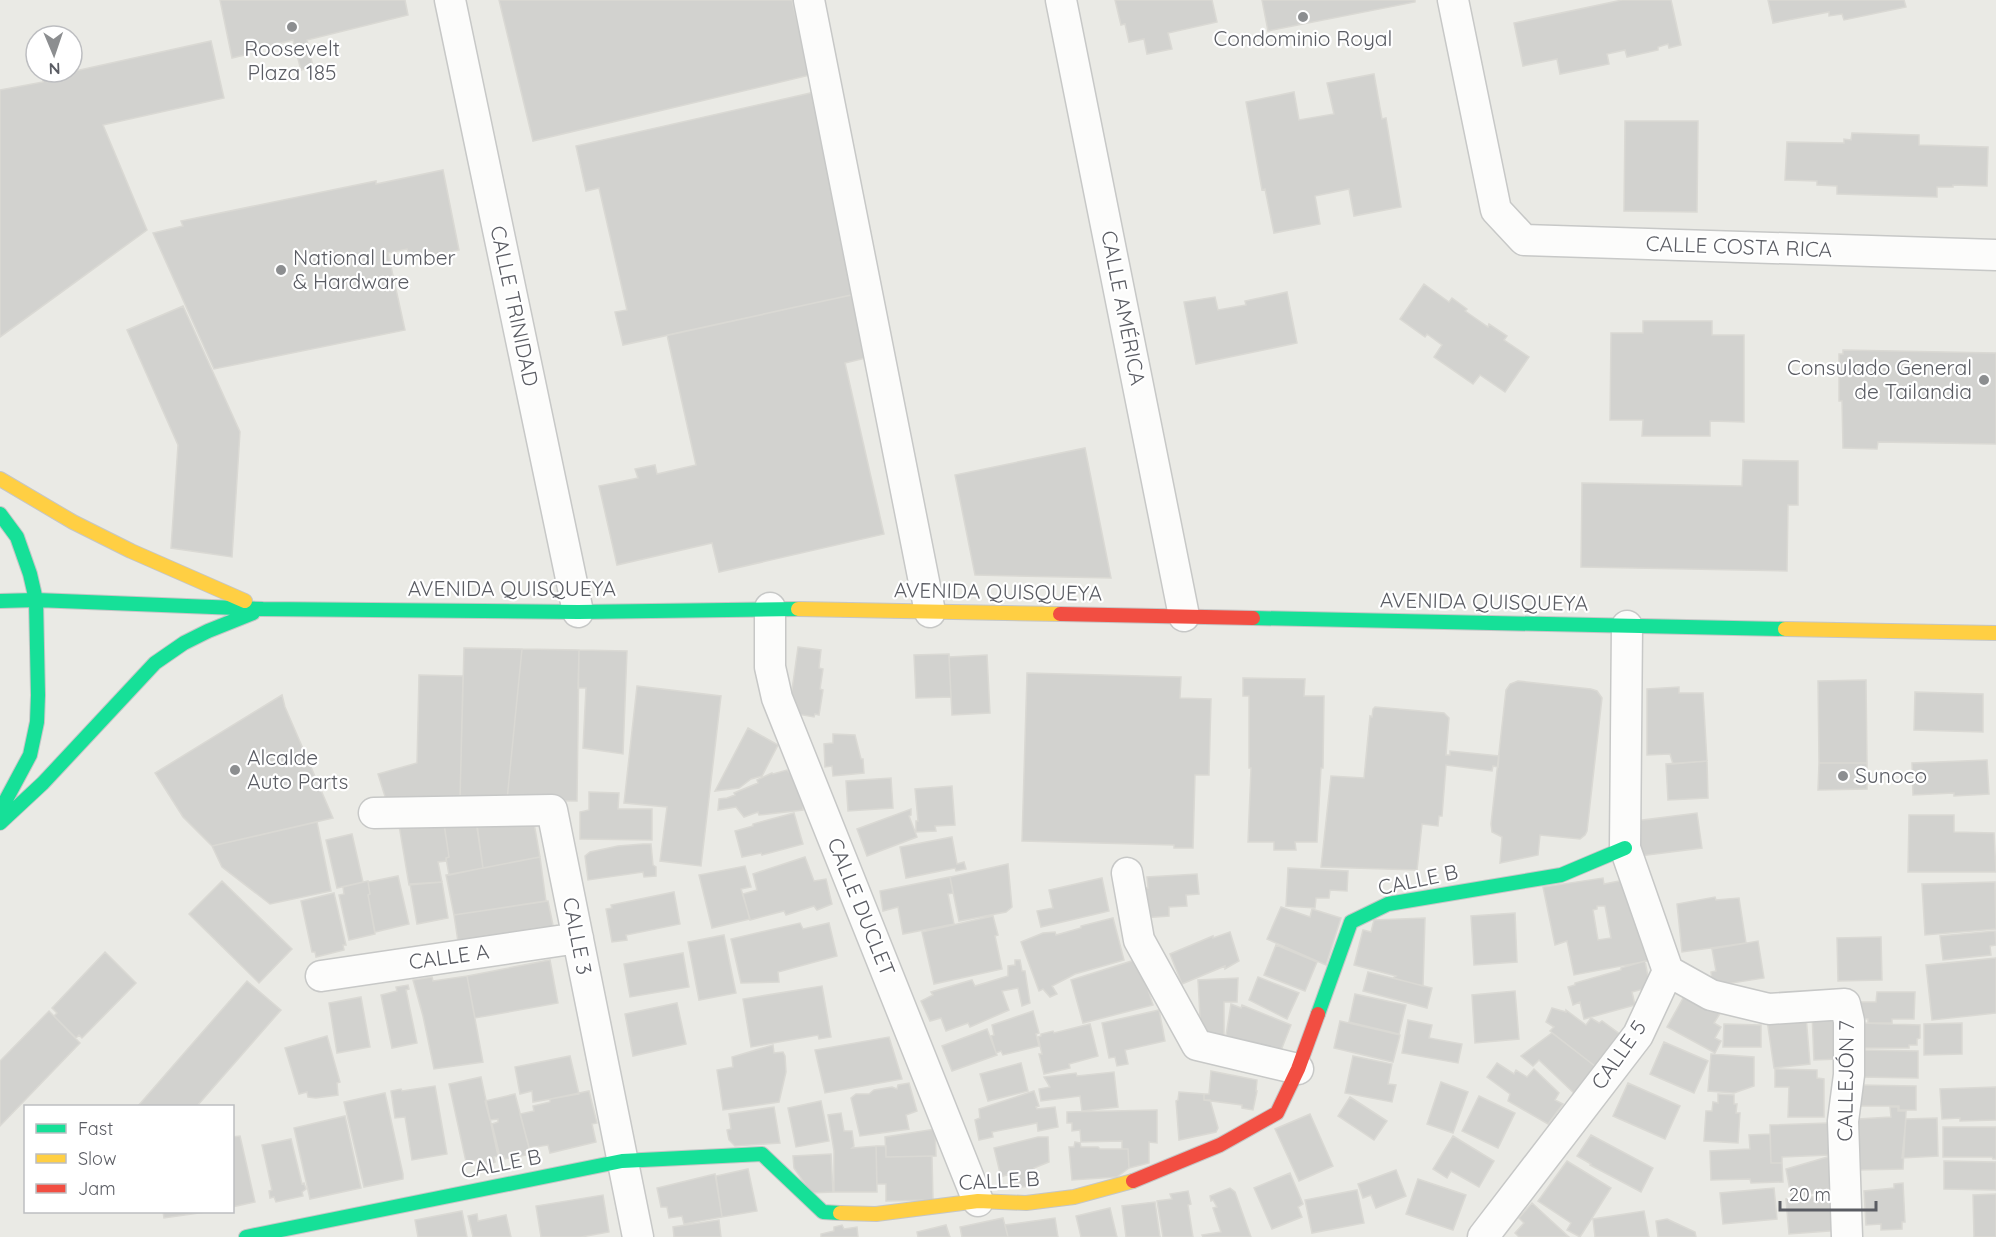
<svg xmlns="http://www.w3.org/2000/svg" width="1996" height="1237" font-family="Quicksand,sans-serif">
<style>
.building{fill:#d2d2cf;stroke:#dad9d4;stroke-width:1.5;fill-rule:evenodd}
.lines{fill:none;stroke-linecap:round;stroke-linejoin:round}
.street-casing{stroke:#c7c8c7;stroke-width:33}
.fast-casing{stroke:#c5c6c6;stroke-width:16}
.slow-casing{stroke:#c5c6c6;stroke-width:16}
.jam-casing{stroke:#c5c6c6;stroke-width:16}
.street{stroke:#fcfcfb;stroke-width:30}
.fast{stroke:#16e098;stroke-width:14}
.slow{stroke:#ffcf43;stroke-width:14}
.jam{stroke:#f24e42;stroke-width:14}
.poi-dot{fill:#8c8e90;stroke:#fff;stroke-width:2}
.labels{text-anchor:middle;stroke-width:4.5;stroke-linejoin:round;paint-order:stroke}
.poi-label{font-size:21px;fill:#5a5c63;stroke:#fff;text-anchor:start}
.street-label{font-size:21px;fill:#5a5c63;stroke:#fff}
</style>
<rect width="100%" height="100%" fill="#eaeae5"/>
<path class="building" d="M220,0H405L408,15L307,40L313,67L301,70L293,40L248,51L249,54L232,58Z
M499,0H792L810,75L533,141Z
M1115,0H1212L1217,22L1168,33L1172,49L1147,54L1144,39L1129,42L1125,24L1121,25Z
M1262,0H1415V2L1268,31Z
M1622,0H1671L1681,45L1669,48L1668,44L1658,47V50L1627,57L1625,50L1607,54L1609,64L1560,74L1557,59L1523,66L1514,23Z
M1768,0H1904L1906,7L1844,20L1842,14L1829,16V12L1773,23Z
M211,41L224,98L103,125L147,230L0,337V90L43,82V78Z
M1374,74L1382,119L1386,118L1401,207L1354,216L1349,189L1315,196L1320,224L1274,233L1265,189L1262,190L1246,102L1294,92L1299,120L1334,114L1327,83Z
M815,92L856,294L623,345L615,312L627,310L599,188L586,191L576,146Z
M1625,121H1698L1697,212L1624,211Z
M1852,133L1919,135V145L1988,147L1987,186L1953,185V187H1937V197L1837,194V186L1817,185V181L1785,180L1787,142L1844,143V139L1851,140Z
M443,170L459,250L412,260L407,249L388,253L405,330L214,369L153,233L183,226L181,221L376,181V184Z
M1424,284L1449,302L1452,298L1467,309L1465,311L1488,327L1489,324L1507,336L1504,340L1529,357L1505,392L1480,375L1473,384L1434,357L1442,345L1427,334L1425,337L1400,319Z
M1287,292L1297,343L1196,364L1184,302L1215,297L1218,310L1246,305L1245,301Z
M856,294L870,357L845,363L884,534L719,572L712,543L617,565L599,486L638,478L635,469L655,465L657,474L696,465L667,335Z
M183,306L240,432L232,557L171,548L178,445L127,330Z
M1643,321H1712V335H1744V422L1710,421V436H1642L1643,420H1610L1611,333H1643Z
M1843,350L1996,353V444L1878,442L1877,449L1843,448L1842,401H1839V354H1843Z
M1085,448L1111,578L975,575L955,475Z
M1743,460L1798,461V505H1788L1787,571L1581,567L1582,483L1742,486Z
M798,647L821,650L819,668L823,669L820,689L823,690L819,715L815,714L814,717L797,714L798,709L791,697Z
M464,648L522,649L507,800L460,799Z
M522,649L579,650L577,801L507,800Z
M579,650L627,651L623,754L583,748L586,688H578Z
M949,654L951,697L916,698L914,655Z
M987,655L990,713L952,715L949,657Z
M1027,673L1181,677L1180,698L1211,699L1209,775H1195L1193,848H1174V845L1022,841Z
M419,675L463,676L460,799L387,803L378,774L417,763Z
M1243,678L1305,679L1304,696H1324L1323,768H1321L1317,842H1295L1296,850H1274V842H1248L1251,768H1249V696H1243Z
M1866,680L1867,763H1819L1818,681Z
M1518,681L1591,689L1597,691L1602,698L1587,831L1585,835L1580,839L1540,835L1538,855L1500,863L1502,837L1492,832L1491,824L1506,690L1510,684Z
M637,686L721,696L701,866L660,861L667,807L624,803Z
M1679,687V693H1703L1707,761L1673,764L1670,754L1647,755V689Z
M1915,692L1983,694V732L1914,730Z
M282,695L285,707L333,818L212,846L183,817L155,773Z
M1375,707L1444,713L1449,718L1446,755H1450V751L1499,756L1498,767L1493,766L1492,771L1446,765L1442,816H1439L1438,826L1422,824L1417,870L1321,867L1331,776L1364,778L1370,716L1372,717L1373,709Z
M748,728L778,745L762,776L751,779L739,788L715,791Z
M833,734L855,735L861,759H863L864,773L833,776L832,766L825,767L824,744L833,743Z
M1987,760L1989,794L1954,796V793L1913,795L1912,763Z
M1707,761L1708,798L1668,800L1666,764Z
M1819,763H1867V789L1818,790Z
M787,770L790,773L793,771L805,806L803,807V810L759,815L758,812L744,817L736,807L718,810L719,799L727,798L735,795L734,793L758,783L757,780L772,773L773,774Z
M891,778L893,808L848,811L846,781Z
M952,786L955,825L935,826L936,831L916,832V821H918L915,789Z
M589,792L619,793L618,809H652V840L580,839V812L589,810Z
M911,809V815L909,816L917,837L867,856L857,829Z
M794,813L803,844L762,855L761,853L742,857L735,831L753,826V824Z
M1697,813L1702,848L1640,856L1635,821Z
M1909,815H1954V832L1994,833L1996,872H1908Z
M476,817L483,868L449,875L446,858L449,857L444,823Z
M443,818L449,857L446,858V861L438,862L442,882L409,885L399,825Z
M476,821L534,823L540,857L483,868Z
M317,822L331,891L270,904L222,867L212,846Z
M352,834L363,882L337,888L326,840Z
M952,837L957,864L964,862L966,869L956,871L955,868L906,878L900,847Z
M643,844H651L653,865L656,867V876L644,877L643,872L588,880L585,856L590,852L618,846Z
M540,857L546,901L454,915L446,875Z
M805,857L814,881L826,879L832,904L817,910L814,906L786,915L784,911L750,920L743,894L757,890L753,874Z
M1008,864L1012,907L1006,912L959,921L950,877Z
M745,866L751,887L741,889L750,919L712,928L699,875Z
M1288,868L1348,871L1347,891L1330,890L1329,898H1316L1315,908L1286,906Z
M1197,874L1199,894L1186,895L1187,906L1169,907V916L1143,918L1144,888H1148L1147,877Z
M398,876L409,924L375,932L368,895L370,894L368,882Z
M950,877L953,893L948,894L954,924L903,934L898,907L883,911L880,891Z
M1102,878L1109,911L1041,927L1037,911L1053,908L1049,890Z
M1603,878L1604,884L1629,879L1653,960L1574,975L1567,941L1555,945L1543,887ZM1597,906H1605L1611,938L1598,940L1593,910L1597,909Z
M222,881L292,949L259,983L189,914Z
M368,881L370,894L368,895L375,934L349,940L339,895L344,894L343,887Z
M442,882L448,918L417,924L410,884Z
M1995,882L1996,929L1925,935L1922,884Z
M674,892L680,924L626,935L627,940L612,942L606,909L612,908L611,905Z
M334,893L346,945H343L344,950L316,957L315,952H312L301,901Z
M1715,897L1716,900L1739,898L1746,943L1682,952L1677,904Z
M548,901L554,930L459,948L454,915Z
M1281,907L1310,917L1312,909L1341,918L1326,965L1267,939Z
M1515,913L1517,962L1474,965L1471,916Z
M993,916L998,935L995,936L1002,969L934,984L922,932Z
M1113,918L1124,960L1075,974L1052,986L1057,994L1050,997L1043,989L1039,991L1021,942L1043,933L1055,932L1056,935L1081,928V926Z
M1425,918L1423,986L1393,978L1396,976L1354,965L1363,930L1371,932L1374,920Z
M800,923L803,929L829,923L837,956L778,972L779,982L741,983L731,939Z
M1995,931L1996,945L1990,946L1991,955L1943,960L1940,936Z
M1230,932L1239,961L1225,969V966L1182,984L1170,954L1213,936V938Z
M724,935L736,993L699,1000L688,942Z
M1881,937L1882,980L1838,981L1837,938Z
M1758,941L1764,978L1713,986L1711,972L1716,971L1712,949Z
M1276,945L1317,962L1305,991L1264,975Z
M105,952L136,983L82,1038L79,1035L76,1038L54,1016L57,1013L52,1008Z
M683,953L689,987L630,997L624,964Z
M1996,958V1013L1932,1020L1926,965Z
M1138,959L1153,1005L1083,1023L1071,980Z
M550,960L558,1003L475,1018L467,976Z
M1015,960H1020L1022,971H1025L1030,1003L1022,1006L1018,988L1002,991L1009,1010L970,1027L968,1023L946,1031L941,1018L930,1021L921,1001L933,995L931,992L972,980L975,986L1008,976V966L1015,965Z
M1645,961L1650,987L1632,992L1635,1005L1584,1019L1580,1002L1573,1005L1568,987L1575,985V983L1621,970V968Z
M1368,972L1432,988L1427,1008L1363,991Z
M467,976L483,1062L434,1069L423,1016L413,980L432,977L433,981Z
M1258,977L1299,993L1287,1019L1249,1000Z
M1238,978L1237,1002H1224V1035H1201L1198,980Z
M247,981L281,1010L197,1106H138Z
M408,985L409,989L406,990L417,1043L392,1048L381,995L397,991L396,987Z
M822,986L831,1037L819,1039L818,1035L751,1047L743,999Z
M1515,991L1519,1039L1475,1043L1472,995Z
M1877,992H1915L1914,1019H1892V1023H1868V1019L1859,1018V1002H1876Z
M1686,993L1721,1012L1714,1023L1721,1027L1715,1038L1721,1041L1715,1053L1667,1027Z
M1355,994L1406,1005L1399,1034L1349,1022Z
M361,997L370,1047L337,1053L329,1003Z
M677,1003L686,1044L633,1056L625,1014Z
M1231,1004L1241,1008L1242,1005L1291,1025L1278,1058L1226,1035Z
M1552,1008L1566,1012V1010L1586,1025L1591,1018L1599,1023L1602,1021L1624,1037L1600,1070L1550,1031L1554,1027L1546,1022Z
M1159,1010L1165,1041L1125,1050L1128,1064L1117,1066L1115,1057L1109,1058L1102,1023Z
M49,1011L80,1043L0,1126V1061Z
M1033,1011L1039,1033L1036,1034L1039,1046L1003,1055L1001,1051L996,1053L991,1036L994,1035L992,1025Z
M1837,1013L1839,1059L1814,1060L1812,1014Z
M1806,1016L1810,1064L1774,1068L1767,1020Z
M1408,1020L1432,1025L1429,1038L1462,1044L1458,1063L1402,1053Z
M1340,1021L1400,1035L1393,1062L1334,1048Z
M1860,1023L1920,1025V1038L1917,1039V1045H1909V1048H1861Z
M1962,1023V1054L1924,1055V1024Z
M1090,1024L1098,1056L1069,1064L1070,1068L1044,1074L1039,1054H1042L1038,1037L1041,1036V1034L1053,1031L1054,1033Z
M1724,1024L1761,1025V1047H1723Z
M987,1029L997,1055L952,1071L942,1046Z
M1552,1033L1600,1070L1577,1096L1539,1060L1533,1066L1521,1056Z
M327,1036L340,1082L337,1083L338,1095L316,1098L308,1097L307,1092L299,1094L285,1048Z
M889,1037L902,1079L825,1093L815,1050Z
M1664,1042L1708,1061L1694,1093L1650,1074Z
M773,1045L774,1053L783,1052L785,1056L786,1072L779,1102L723,1110L717,1070L733,1067L732,1057Z
M1859,1050L1918,1051V1078L1859,1077Z
M1711,1054L1754,1057V1086L1734,1093L1708,1091Z
M570,1056L579,1094L533,1102L532,1091L520,1094L515,1067Z
M1353,1056L1392,1064L1388,1084L1396,1085L1392,1102L1345,1093Z
M1021,1063L1028,1091L988,1101L980,1074Z
M1497,1063L1514,1074L1516,1070L1527,1077L1534,1069L1559,1093L1555,1100L1563,1104L1548,1124L1508,1101L1510,1094L1487,1077Z
M1775,1069L1817,1070V1078L1824,1079V1117H1788L1789,1087H1775Z
M1211,1071L1257,1080L1256,1091H1257L1253,1110L1242,1108V1105L1204,1100V1094H1209Z
M1114,1072L1118,1107L1082,1111L1080,1096L1041,1101L1039,1089L1050,1087L1044,1077L1076,1073L1077,1076Z
M481,1077L498,1156L494,1157L495,1162L484,1165L482,1159L466,1162L449,1084Z
M1441,1082L1468,1092L1453,1133L1427,1124Z
M909,1083L917,1111L906,1115L909,1129L860,1136L851,1098L856,1094H869L874,1090L892,1087L897,1089L898,1085Z
M1628,1083L1680,1106L1665,1139L1613,1116Z
M1858,1085L1916,1086V1110H1899V1106H1859Z
M435,1086L447,1154L412,1160L405,1117L395,1118L391,1091L401,1089L402,1091Z
M1996,1087V1120L1960,1121V1118L1942,1119L1940,1089Z
M589,1091L597,1123L592,1124L596,1142L550,1153L548,1145L529,1148L520,1114L534,1111L533,1106L550,1102V1099Z
M1034,1091L1039,1106L1036,1107L1037,1109L1055,1107L1058,1127L1038,1131L1037,1123L992,1132L993,1137L979,1140L975,1120L980,1118L979,1109Z
M1179,1092L1204,1094V1100H1210L1218,1128L1216,1132L1179,1140L1176,1101L1178,1100Z
M385,1093L403,1174V1179L364,1187L344,1102Z
M515,1094L530,1151L525,1152L526,1155L505,1159L504,1156L500,1157L492,1124L498,1122V1119L490,1120L485,1101Z
M1718,1094L1734,1095V1104H1737L1736,1113H1740L1738,1143L1704,1141L1706,1111H1712L1713,1102L1718,1103Z
M1479,1096L1515,1113L1498,1148L1462,1131Z
M1350,1097L1387,1121L1374,1140L1338,1116Z
M821,1101L829,1141L796,1147L788,1108Z
M774,1107L780,1143L735,1146L729,1140L727,1130L731,1129L729,1114Z
M1890,1107H1898V1111H1906L1903,1169L1858,1170V1119L1891,1117Z
M1157,1110V1143L1149,1142V1163L1129,1168L1128,1149H1122V1141L1081,1142L1080,1130L1072,1131V1123H1067V1112Z
M841,1113L844,1131H852L854,1146L852,1148L876,1146L877,1192H834V1151L828,1115Z
M1310,1114L1333,1166L1299,1181L1275,1129Z
M345,1116L361,1188L310,1199L294,1128Z
M1937,1118L1938,1156L1902,1158L1906,1119Z
M1828,1123L1829,1155L1782,1157V1163H1771L1770,1125Z
M1943,1127H1996V1159H1993L1992,1157H1943Z
M935,1129L936,1156L886,1157L885,1137Z
M1770,1134L1771,1163H1782L1783,1182L1751,1183L1750,1179L1711,1180L1710,1151L1750,1149L1749,1135Z
M1591,1135L1653,1168L1641,1192L1590,1165L1591,1164L1577,1156Z
M240,1136L255,1202L232,1207V1137Z
M1453,1136L1494,1161L1479,1187L1451,1171L1447,1178L1433,1169Z
M1038,1137H1048L1049,1162L1034,1168L1037,1185L1013,1188L1009,1174L1001,1177L994,1148Z
M291,1139L302,1184L304,1183L306,1189L302,1192L303,1196L276,1202L274,1197L270,1198L269,1191L272,1190L262,1145Z
M1075,1142L1080,1143L1081,1147H1098L1100,1149H1128L1129,1168L1117,1177L1072,1180L1069,1147H1074Z
M876,1146H886V1157L932,1156L933,1200L886,1201V1184H877Z
M831,1154L833,1192L811,1193L794,1168L793,1156Z
M1831,1156L1837,1187L1806,1195L1791,1196L1786,1169Z
M1567,1161L1611,1188L1580,1237L1567,1230L1571,1223L1538,1201Z
M1944,1161L1996,1162V1190L1944,1189Z
M748,1169L757,1211L722,1217L716,1176Z
M1396,1170L1406,1196L1376,1208L1371,1195L1363,1198L1358,1184Z
M1290,1173L1303,1204L1298,1207L1302,1217L1272,1229L1254,1188Z
M715,1174L722,1217L684,1224L682,1216L669,1218L667,1207H661L657,1188Z
M1418,1179L1466,1195L1453,1230L1406,1214Z
M1903,1183L1905,1222H1902V1229L1881,1230V1224L1866,1225L1864,1191L1894,1188V1184Z
M1230,1188L1235,1192L1251,1237H1203L1202,1235L1221,1232L1213,1208L1217,1207L1213,1200L1211,1201L1210,1196Z
M1774,1188L1777,1219L1723,1224L1720,1193Z
M1357,1190L1364,1223L1312,1233L1305,1200Z
M1188,1191L1191,1204L1188,1205L1193,1237H1163L1157,1201L1172,1199L1170,1194Z
M1996,1194V1237H1974L1973,1195Z
M603,1195L609,1232L581,1237H541L536,1206Z
M1839,1195L1843,1230L1789,1234L1786,1199Z
M1155,1202L1160,1237H1126L1122,1206Z
M1532,1203L1569,1237H1519L1515,1233L1524,1223L1519,1218Z
M1110,1208L1117,1237H1081L1076,1216Z
M462,1211L467,1237H418L415,1220Z
M1644,1211L1649,1237H1595L1593,1219Z
M163,1212H206L164,1218Z
M477,1214L478,1221L506,1215L511,1237H473L468,1216Z
M1003,1218L1008,1237H962L960,1227Z
M1055,1218L1058,1237H1008L1005,1225Z
M1667,1219L1695,1232L1696,1237H1658L1656,1221Z
M719,1220L721,1237H674L673,1227Z
M842,1225L844,1229L857,1227L858,1237H821V1234L834,1231V1227Z
M946,1225L950,1237H918L917,1232Z"/>
<g class="lines">
<defs>
<path id="street" d="M450,0L578,612
M809,0L930,612
M1061,0L1184,616
M1453,0L1496,210L1524,240L1996,255
M770,608V667L777,698L978,1201
M374,813L552,810L638,1237
M1127,873L1139,940L1197,1045L1298,1069
M1668,971L1711,995L1769,1009L1845,1004L1849,1021V1075L1843,1121L1847,1237
M321,976L578,938
M1483,1237L1638,1035L1668,971L1625,848L1627,626"/>
<path id="fast" d="M0,514L17,537L30,574L36,600L38,695L37,722L30,755L0,811
M0,601L36,600L263,609L578,612L798,609
M1253,618L1785,629
M0,823L43,783L155,663L184,643L208,631L253,613
M1318,1014L1351,922L1388,904L1561,875L1625,848
M246,1237L622,1161L762,1154L823,1212L840,1213"/>
<path id="slow" d="M0,479L73,522L131,551L245,601
M798,609L1060,614
M1785,629L1996,633
M840,1213L876,1214L978,1201L1026,1203L1074,1197L1133,1181"/>
<path id="jam" d="M1060,614L1253,618
M1133,1181L1220,1145L1277,1113L1298,1069L1318,1014"/>
</defs>
<use href="#street" class="street-casing"/>
<use href="#fast" class="fast-casing"/>
<use href="#slow" class="slow-casing"/>
<use href="#jam" class="jam-casing"/>
<use href="#street" class="street"/>
<use href="#fast" class="fast"/>
<use href="#slow" class="slow"/>
<use href="#jam" class="jam"/>
</g>
<g class="poi-dot">
<circle cx="1303" cy="17" r="6"/>
<circle cx="292" cy="27" r="6"/>
<circle cx="281" cy="270" r="6"/>
<circle cx="1984" cy="380" r="6"/>
<circle cx="235" cy="770" r="6"/>
<circle cx="1843" cy="776" r="6"/>
</g>
<g class="labels">
<g class="poi-label">
<text x="1303" y="46" text-anchor="middle">Condominio Royal</text>
<text x="292" y="56" text-anchor="middle">Roosevelt<tspan x="292" dy="24">Plaza 185</tspan></text>
<text x="293" y="265">National Lumber<tspan x="293" dy="24">&amp; Hardware</tspan></text>
<text x="1972" y="375" text-anchor="end">Consulado General<tspan x="1972" dy="24">de Tailandia</tspan></text>
<text x="247" y="765">Alcalde<tspan x="247" dy="24">Auto Parts</tspan></text>
<text x="1855" y="783">Sunoco</text>
</g>
<g class="street-label">
<text transform="translate(1739 247) rotate(2)" y="7">CALLE COSTA RICA</text>
<text transform="translate(514 306) rotate(78)" y="7">CALLE TRINIDAD</text>
<text transform="translate(1123 308) rotate(79)" y="7">CALLE AMÉRICA</text>
<text x="512" y="596">AVENIDA QUISQUEYA</text>
<text transform="translate(998 592) rotate(1)" y="7">AVENIDA QUISQUEYA</text>
<text transform="translate(1484 602) rotate(1)" y="7">AVENIDA QUISQUEYA</text>
<text transform="translate(1418 880) rotate(-12)" y="7">CALLE B</text>
<text transform="translate(861 907) rotate(68)" y="7">CALLE DUCLET</text>
<text transform="translate(577 936) rotate(79)" y="7">CALLE 3</text>
<text transform="translate(449 957) rotate(-8)" y="7">CALLE A</text>
<text transform="translate(1619 1055) rotate(-55)" y="7">CALLE 5</text>
<text transform="translate(1846 1081) rotate(-89)" y="7">CALLEJÓN 7</text>
<text transform="translate(501 1164) rotate(-11)" y="7">CALLE B</text>
<text transform="translate(999 1181) rotate(-3)" y="7">CALLE B</text>
</g>
</g>
<rect x="24" y="1105" width="210" height="108" fill="#ffffff" stroke="#bdbec1" stroke-width="1.5"/>
<rect x="36" y="1124" width="30" height="9" fill="#16e098" stroke="#bdbec1" stroke-width="1.5"/>
<text x="78" y="1135" font-size="18" fill="#5a5c63">Fast</text>
<rect x="36" y="1154" width="30" height="9" fill="#ffcf43" stroke="#bdbec1" stroke-width="1.5"/>
<text x="78" y="1165" font-size="18" fill="#5a5c63">Slow</text>
<rect x="36" y="1184" width="30" height="9" fill="#f24e42" stroke="#bdbec1" stroke-width="1.5"/>
<text x="78" y="1195" font-size="18" fill="#5a5c63">Jam</text>
<g transform="translate(54 54) rotate(178)"><circle r="28" fill="#ffffff" stroke="#bdbec1" stroke-width="1.5"/>
<path d="M0-4.5L10 22L0 15L-10 22Z" fill="#8c8e90"/>
<text y="-9" font-size="16" font-weight="bold" text-anchor="middle" fill="#5a5c63">N</text>
</g>
<path d="M1780 1201v9h96v-9" fill="none" stroke="#5a5c63" stroke-width="3"/>
<text x="1789" y="1201" font-size="18" fill="#5a5c63" stroke="#ffffff" stroke-width="4.5" paint-order="stroke">20 m</text>
</svg>
